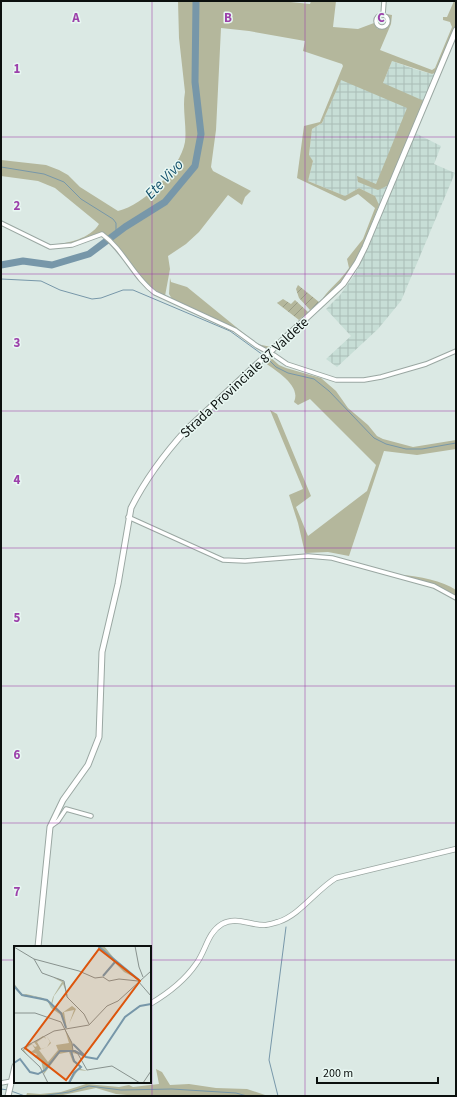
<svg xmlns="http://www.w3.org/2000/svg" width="457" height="1097" font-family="'Source Sans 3',sans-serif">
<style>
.industrial{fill:url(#industrial-grid)}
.green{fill:#b4b79c}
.garden{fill:url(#garden-furrows)}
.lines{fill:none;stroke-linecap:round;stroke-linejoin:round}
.stream{stroke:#7797a9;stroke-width:1}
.river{stroke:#7797a9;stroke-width:7}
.minor-casing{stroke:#9aa7a2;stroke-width:5.5}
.tertiary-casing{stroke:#9aa7a2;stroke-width:6}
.secondary-casing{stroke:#9aa7a2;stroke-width:7}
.minor{stroke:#fff;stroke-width:3.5}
.tertiary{stroke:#fff;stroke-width:4.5}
.secondary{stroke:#fff;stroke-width:5}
.grid{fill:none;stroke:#9c40aa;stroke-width:1;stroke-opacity:0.55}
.labels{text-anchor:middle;stroke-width:3;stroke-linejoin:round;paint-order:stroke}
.street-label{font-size:14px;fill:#0b100e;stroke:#e8f7f2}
.water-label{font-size:15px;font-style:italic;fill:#14516b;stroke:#e8f7f2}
.inset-river{fill:none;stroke:#7797a9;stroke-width:2}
.inset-road{fill:none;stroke:#88928e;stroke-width:1}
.view{fill:#dd550c;fill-opacity:0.15;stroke:#dd550c;stroke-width:2}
.inset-edge{fill:none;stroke:#0b100e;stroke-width:2}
.grid-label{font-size:13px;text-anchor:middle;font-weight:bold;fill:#9c40aa;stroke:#e8f7f2;stroke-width:3;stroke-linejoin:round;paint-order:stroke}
</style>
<defs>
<pattern id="industrial-grid" width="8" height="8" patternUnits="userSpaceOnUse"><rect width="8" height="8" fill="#c7ded6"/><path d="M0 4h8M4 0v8" fill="none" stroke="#aabdb6"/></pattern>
<pattern id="garden-furrows" width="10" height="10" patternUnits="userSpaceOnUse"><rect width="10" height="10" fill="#b4b79c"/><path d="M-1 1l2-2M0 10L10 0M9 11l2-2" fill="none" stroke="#999c85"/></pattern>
</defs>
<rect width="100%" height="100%" fill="#dbe9e4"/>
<path class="industrial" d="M392,61L414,69L432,74L439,73L415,133L441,146L434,164L455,173L401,301L378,329L337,367L326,359L351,336L326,309L340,295L355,274L369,245L376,226L375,196L359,188L345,196L308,181L313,161L309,156L312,129L322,123L346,68L383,83Z"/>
<path class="green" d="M178,1H281L310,4L311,1H336L333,27L358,29L374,23L378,29H384L389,25L390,21L386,14L392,15L391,24L380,50L432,70L435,68L452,27L450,22L443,20V17H447L454,1H456V26L435,73L432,74L392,61L383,83L424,101L389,185L378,190L358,182L357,176L376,184L407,108L341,80L322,123L312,129L309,155L313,161L308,181L345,196L359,188L375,196L379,205L357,260L344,280L325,299L323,298C330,288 341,280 349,268L347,259L363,239L375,208L358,194L345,201L297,178L304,126L320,122L343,66L342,64L303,51L305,41L249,31L221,28L216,130L211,167L213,171L251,191L245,197L242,205L228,195L199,232L186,244L168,256L170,269L165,296L147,285L101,232L71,244L52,245C68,243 90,239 99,224L55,188L38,181L1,176V160L46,165L59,170L68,175L80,187L118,211C144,205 180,169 185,142C187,126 182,109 185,92L179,38Z
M170,278L171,282L187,287L257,344L271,347L308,312L309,313L271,348C262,350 253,342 246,337C224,321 197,311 172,299L169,294Z
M269,356L279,365L286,368L321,378L336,391L348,408L368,425L377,436L383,439L413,447L456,440V449L417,455L384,451L349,556L328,552L305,553L298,523L289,495L303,489L270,410L277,414L311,496L296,507L308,536L367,491L376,465L310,399L298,405L294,402C302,385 274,370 263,361Z
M402,575C418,576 443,581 456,590V597L438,587Z
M156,1069L162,1072L170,1085L189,1084L216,1088L247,1089L268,1096H138L116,1094L96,1088L63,1095L26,1096L27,1093L40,1094L61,1092L86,1084L119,1087L129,1085L133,1087L159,1084Z"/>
<path class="garden" d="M298,285L319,302L310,310L299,298L296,289Z
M283,299L291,304L295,300L308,312L299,320L277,303Z"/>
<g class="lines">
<path class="stream" d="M1,167L44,174L64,182L81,199L113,219L116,223V233
M1,279L41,281L60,290L92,299L101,298L123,290H133L230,331L263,355
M267,358L276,367L288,373L314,379L329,391L374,438L386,444L406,449H422L456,443
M1,1089L8,1090
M11,1091L25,1096
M41,1096L69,1092L89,1086L121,1090L172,1089L236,1093L247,1096
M278,1096L269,1060L286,927"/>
<path class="river" d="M1,265L23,261L52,265L89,254L125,227L165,202L195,166L201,134L195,82L196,1"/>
<defs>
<path id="minor" d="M383,15L384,1
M376 21a6 6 0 1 1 12 0a6 6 0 1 1-12 0Z
M1,223L50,247L72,245L102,234C124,250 134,278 155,293L235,330L257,346L274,355L287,364L336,380H364L381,377L426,364L456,351
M128,517L223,560L245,561L308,556L332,558L434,586L456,598
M51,826L58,821L66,809L91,816
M1,1083L12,1081"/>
<path id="tertiary" d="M150,1004C167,994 185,980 196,964C206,951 207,933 222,924C236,916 249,925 264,925C268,925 274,923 278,922C300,915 316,890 336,878L456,849"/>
<path id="secondary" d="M38,947L50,827L63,800L88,765L99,737L102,652L118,584L131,508C145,480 166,452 187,429L343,284L357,263L365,247L456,30
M8,1096L15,1066"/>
</defs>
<use href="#minor" class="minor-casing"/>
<use href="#tertiary" class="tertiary-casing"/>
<use href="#secondary" class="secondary-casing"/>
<use href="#minor" class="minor"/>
<use href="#tertiary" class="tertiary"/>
<use href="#secondary" class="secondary"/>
</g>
<path class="grid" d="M152,1V1096M305,1V1096M1,137H456M1,274H456M1,411H456M1,548H456M1,686H456M1,823H456M1,960H15M150,960H456"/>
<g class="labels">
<g class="street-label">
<text transform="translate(244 377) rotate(-43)" y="5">Strada Provinciale 87 Valdete</text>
</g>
<g class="water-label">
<text transform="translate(164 179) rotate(-46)" y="5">Ete Vivo</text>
</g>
</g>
<g transform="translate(14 946)">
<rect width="137" height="137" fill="#dbe9e4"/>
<path d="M84,0H90L104,17L124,33L110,26ZM40,32L46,33L50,36L55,54L49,38L40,50L38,59L48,67L58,60L62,63L55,78L60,64L50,66L53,83L47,69L37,62L34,56L19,50L12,51L7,49L0,41V37L8,49L12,48L29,52L37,58L39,51L48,36ZM43,84L32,89L37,97L33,101L25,104L34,116L44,104L42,99L55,97L51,84L43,85L51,84L52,85L58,97L59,106L62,107L64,108L58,107L61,115L67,120V123L74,125L64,124L56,137L59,127L66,121L59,116L55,106L45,108L30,128L27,114L21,111L23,108L17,106L21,103L18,98L10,104L14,110L8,104L17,97L21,101L23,100L20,96L29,90L31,91L32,93L30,91L23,96L27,103L33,101L36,96L32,89Z" fill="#b4b79c"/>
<path class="inset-river" d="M84,0L125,34M89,30L101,16M0,40L8,49L33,54L47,67L52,82M59,98L72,111M0,117L6,113L16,126L24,128L31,124L46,105H61L72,111L83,113L111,71L126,60L137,58M55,137L60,127L67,121L60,115L57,105"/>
<path class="inset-road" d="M121,0L125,21L129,31M0,1L20,13L65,25L81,32L89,31L95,35L105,33L124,35L137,50M20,13L28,27L50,35L53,51L70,68L75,78M0,67H21L47,76L58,97L59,105L64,108L73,124L98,120L126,137M7,103L26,121L34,137M7,103L40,85L75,79L93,60L104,55L137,25M129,137L137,125"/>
<path class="view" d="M85,3L126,35L52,134L11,102Z"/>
<rect width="137" height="137" class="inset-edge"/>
</g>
<g class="grid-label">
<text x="76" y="22">A</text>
<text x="228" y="22">B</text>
<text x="381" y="22">C</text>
<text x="17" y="73">1</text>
<text x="17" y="210">2</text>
<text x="17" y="347">3</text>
<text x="17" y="484">4</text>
<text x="17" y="622">5</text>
<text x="17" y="759">6</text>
<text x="17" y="896">7</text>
</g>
<rect width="457" height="1097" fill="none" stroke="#0b100e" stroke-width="4"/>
<path d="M317 1077v6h121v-6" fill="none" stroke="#0b100e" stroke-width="2"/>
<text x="323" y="1077" font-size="12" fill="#0b100e" stroke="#e8f7f2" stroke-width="3" paint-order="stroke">200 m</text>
</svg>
